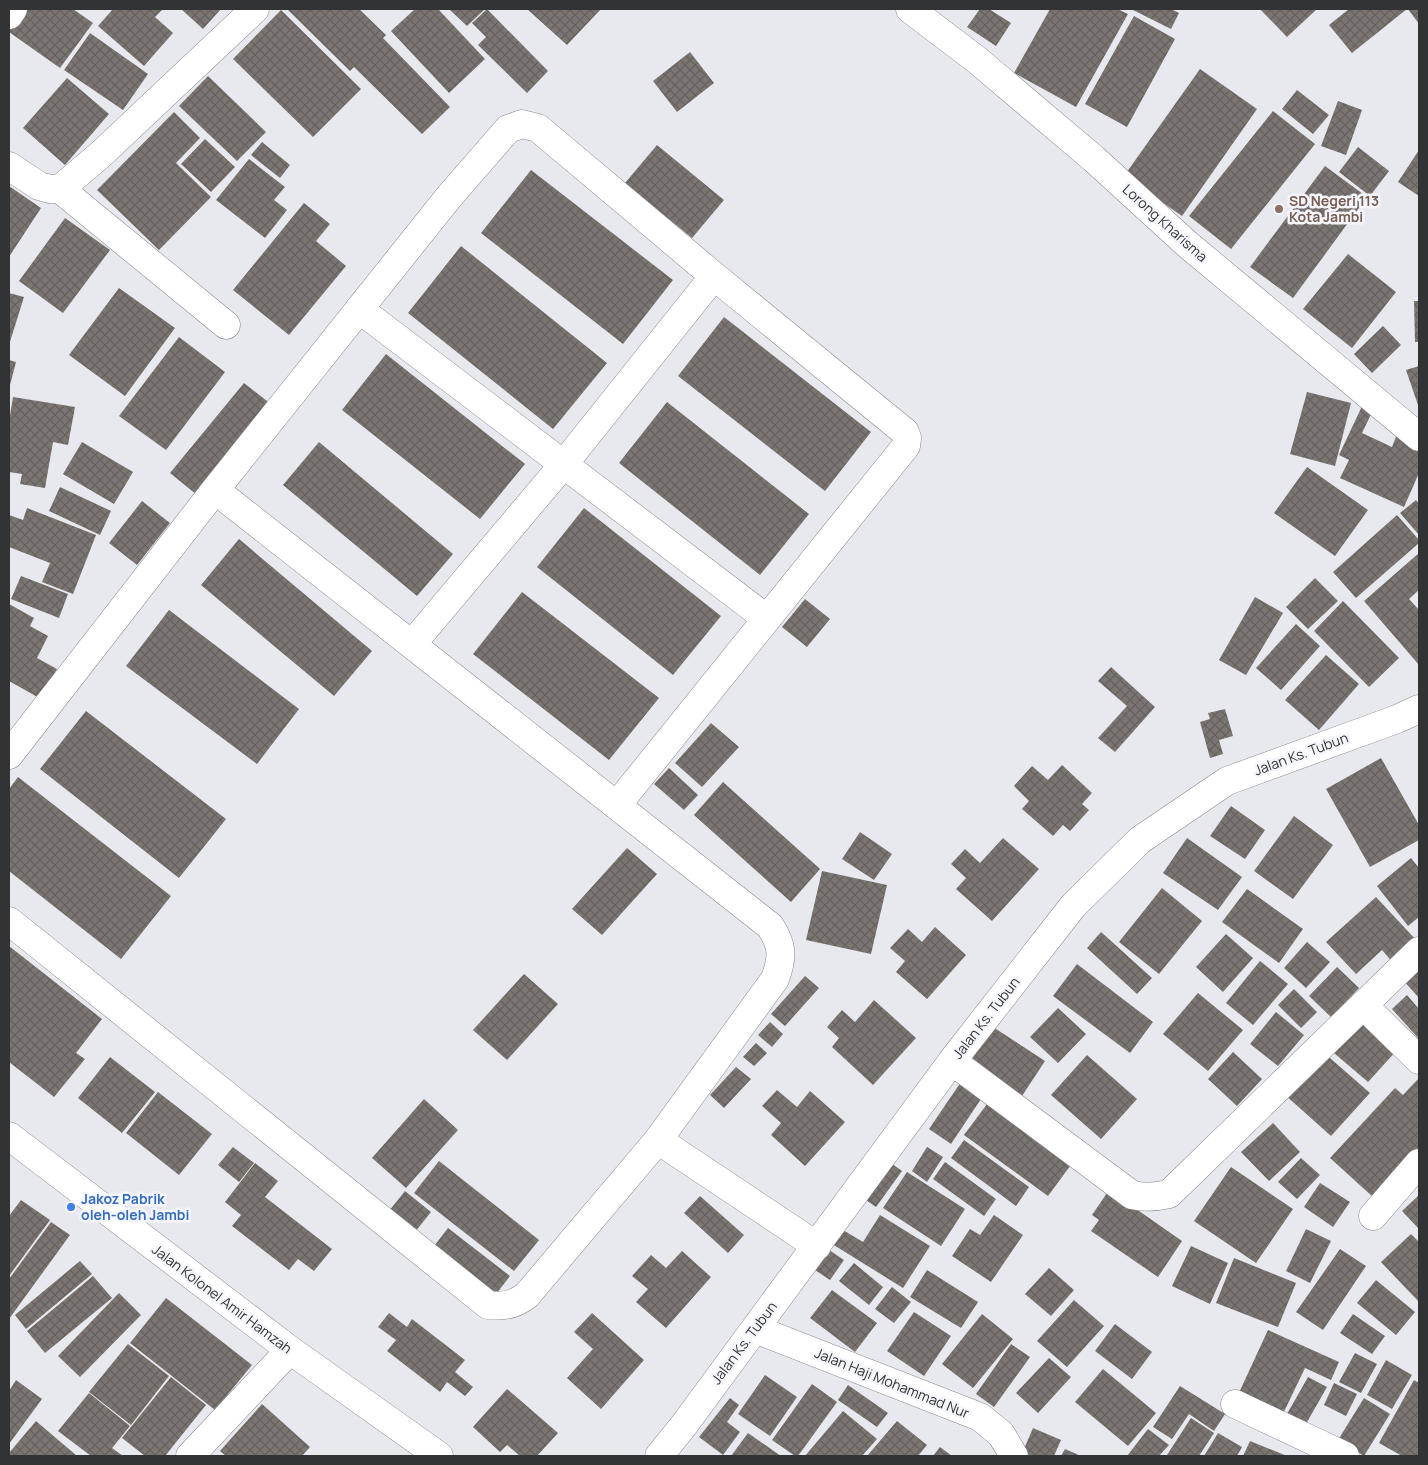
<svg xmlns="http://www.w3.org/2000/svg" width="1428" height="1465" font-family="Manrope,sans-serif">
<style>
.building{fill:url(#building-cross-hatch)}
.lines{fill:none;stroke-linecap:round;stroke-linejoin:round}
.minor-casing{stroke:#87898e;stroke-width:29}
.minor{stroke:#fff;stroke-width:28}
.education-dot{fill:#8d6e63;stroke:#f4f6fc;stroke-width:2}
.shop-dot{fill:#3f7fe0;stroke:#f4f6fc;stroke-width:2}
.labels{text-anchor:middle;stroke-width:5;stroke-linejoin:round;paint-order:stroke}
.education-label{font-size:14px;font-weight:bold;fill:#785e54;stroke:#f4f6fc;text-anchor:start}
.street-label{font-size:14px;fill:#323335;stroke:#f4f6fc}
.shop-label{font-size:14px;font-weight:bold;fill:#366cbe;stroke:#f4f6fc;text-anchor:start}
</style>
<defs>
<pattern id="building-cross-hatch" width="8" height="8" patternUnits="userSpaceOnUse" patternTransform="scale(1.25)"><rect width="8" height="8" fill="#7c7673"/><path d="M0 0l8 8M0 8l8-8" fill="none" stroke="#66615f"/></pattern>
</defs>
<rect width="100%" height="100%" fill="#e7e9ef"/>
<path class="building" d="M17,9H73L93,23L60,68L9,32V21Z
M113,9H163L155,17L173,33L144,66L98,26Z
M181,9H221L203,29Z
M287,9H359L386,35L383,38L450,107L422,134L354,67L350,71Z
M415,9H438L485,59L449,93L391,31Z
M449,9H485L467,26Z
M487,9L548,71L527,93L478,45L486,37L472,23Z
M527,9H601L567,45Z
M980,9H989L1011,23L996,46L967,27Z
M1050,9H1117L1128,14L1076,107L1014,73Z
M1131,9H1171L1179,13L1171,29Z
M1260,9H1317L1287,37Z
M1349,9H1407L1352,53L1329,25Z
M1408,9H1419V24Z
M281,10L361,89L313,137L233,59Z
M1134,16L1175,39L1127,127L1085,104Z
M90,33L148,74L123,110L64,70Z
M690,52L714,83L677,112L653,81Z
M1200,69L1257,109L1182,216L1124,176Z
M208,76L266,132L237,161L179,106Z
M67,78L109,114L65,165L23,128Z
M1297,90L1329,115L1313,134L1282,109Z
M1338,101L1362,110L1346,155L1321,146Z
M1273,111L1315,144L1231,249L1189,216Z
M174,112L200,138L176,163L211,197L159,250L97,190Z
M205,139L235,167L211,192L181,164Z
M262,142L290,165L280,178L251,155Z
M657,145L724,200L692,238L625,183Z
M1358,147L1389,171L1370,196L1339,172Z
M1419,150V196L1398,182Z
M249,159L285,187L274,200L287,210L265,238L216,200Z
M1325,166L1367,197L1293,298L1250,267Z
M531,170L673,280L623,344L481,233Z
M9,186L41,208L9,257Z
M304,203L330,224L316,241L346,266L289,335L233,290Z
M65,218L110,250L63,313L19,281Z
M461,246L607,363L553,429L408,313Z
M1348,254L1396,292L1352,348L1303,309Z
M119,288L175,328L125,396L69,355Z
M9,293L24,297L9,345Z
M1414,301H1419V342H1415Z
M724,317L871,432L825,491L678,376Z
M1383,326L1401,345L1372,373L1354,354Z
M179,337L225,372L166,450L119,416Z
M386,354L525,464L480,519L342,410Z
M9,360L16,362L9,389Z
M1419,366V408L1406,370Z
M244,383L276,408L202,499L170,473Z
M1307,392L1351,403L1335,466L1290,454Z
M13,397L75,407L68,445L53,442L45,488L20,484L22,474L9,472V422Z
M667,402L809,514L760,575L619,463Z
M1364,402L1375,406L1362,433L1392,447L1397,434L1419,444V473L1404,507L1340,478L1349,460L1339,455Z
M82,442L133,472L114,504L63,474Z
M319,442L453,554L417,596L283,485Z
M1307,467L1368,510L1335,556L1274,513Z
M60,487L111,511L100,535L49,511Z
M1416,500L1419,504V535L1400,513Z
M142,501L170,523L137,565L109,543Z
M27,508L96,535L73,594L42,582L50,563L9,547V515L23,520Z
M584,508L721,616L673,675L537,567Z
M1397,515L1419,540V543L1356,598L1333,572Z
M239,539L372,651L334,696L201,585Z
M1419,553V590L1409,599L1419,610V665L1364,601Z
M21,576L68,594L59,618L11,599Z
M1315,578L1338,601L1308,629L1286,607Z
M522,592L659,698L609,760L473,654Z
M1255,597L1283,613L1246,675L1219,660Z
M805,599L830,619L807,647L782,627Z
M1343,601L1399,658L1369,687L1314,631Z
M9,604L34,618L30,626L48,636L37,658L57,669L41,699L9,681Z
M169,610L299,709L257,764L126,666Z
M1296,624L1320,646L1281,690L1256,668Z
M1326,655L1359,684L1319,730L1285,700Z
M1111,667L1155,707L1115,752L1098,738L1127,706L1098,681Z
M1225,709L1233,736L1219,740L1223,754L1210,758L1200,722L1210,719L1208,713Z
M86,711L226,819L179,878L40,769Z
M711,723L739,747L702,787L675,763Z
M1381,758L1419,825V840L1370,867L1326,789Z
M1062,765L1092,793L1082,804L1089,810L1070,831L1063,825L1053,836L1022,809L1029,801L1014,786L1032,766L1048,780Z
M669,768L698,795L684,810L654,784Z
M18,777L171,896L121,959L9,871V789Z
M723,782L820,869L791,902L694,815Z
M1231,806L1265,830L1245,859L1210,836Z
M1294,816L1333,845L1293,899L1254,871Z
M860,832L892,854L874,880L842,859Z
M1003,838L1039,869L992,921L956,889L966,878L951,864L965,849L980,863Z
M1187,838L1242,877L1218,910L1163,873Z
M627,848L657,874L602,935L572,909Z
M1411,858L1419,868V917L1408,926L1377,886Z
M822,871L887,885L871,954L806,940Z
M1162,888L1202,921L1159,974L1119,942Z
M1247,889L1303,929L1279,963L1222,922Z
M1376,897L1418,942L1394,964L1382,950L1356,974L1326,942Z
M935,927L966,955L927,999L896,972L905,961L890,948L908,929L922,942Z
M1101,932L1152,978L1137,994L1087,948Z
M1226,934L1253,958L1223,992L1196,967Z
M1307,942L1330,962L1306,988L1284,968Z
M9,946L102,1019L76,1053L85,1059L54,1097L9,1062Z
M1260,961L1288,984L1253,1025L1226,1003Z
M1419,963V998L1402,979Z
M1077,964L1153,1022L1130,1053L1053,996Z
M1337,967L1359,988L1331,1017L1309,996Z
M524,974L558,1004L507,1060L473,1030Z
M805,976L819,988L785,1026L771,1014Z
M1294,989L1317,1012L1301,1028L1278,1005Z
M1198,993L1243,1030L1208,1071L1163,1034Z
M1407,995L1419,1009V1039L1392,1009Z
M874,1000L916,1038L873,1085L832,1047L839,1038L827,1027L842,1010L855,1022Z
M1058,1008L1086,1034L1058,1063L1030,1037Z
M1276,1012L1304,1035L1278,1066L1250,1044Z
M1364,1019L1398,1049L1368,1082L1334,1053Z
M770,1022L783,1034L772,1047L758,1035Z
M993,1027L1045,1061L1022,1096L970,1062Z
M756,1043L767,1053L754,1066L743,1057Z
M1322,1051L1370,1093L1331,1136L1284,1094Z
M1233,1052L1262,1079L1237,1106L1208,1079Z
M1087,1055L1137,1099L1101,1139L1051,1095Z
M110,1057L155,1092L122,1133L78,1098Z
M736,1067L751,1079L724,1108L710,1095Z
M1418,1079L1419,1148L1373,1197L1330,1158L1395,1088L1403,1095Z
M961,1082L983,1096L951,1144L929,1129Z
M777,1090L797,1107L810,1091L845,1122L805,1166L771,1135L781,1123L762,1106Z
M158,1092L212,1134L179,1175L126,1133Z
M993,1096L1076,1158L1048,1196L964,1135Z
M424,1099L458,1130L406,1188L372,1158Z
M1273,1123L1300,1152L1269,1181L1241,1152Z
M964,1140L1029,1187L1016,1206L951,1158Z
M233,1147L254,1163L239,1182L218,1165Z
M927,1147L943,1157L927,1182L912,1171Z
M1301,1158L1320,1175L1297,1199L1278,1182Z
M439,1161L539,1240L514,1271L414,1193Z
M888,1161L902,1171L876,1207L863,1198Z
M945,1162L996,1199L984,1216L933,1179Z
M255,1163L278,1181L265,1197L332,1249L314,1271L298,1259L289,1270L232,1226L241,1215L225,1202Z
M1231,1167L1293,1209L1256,1263L1194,1221Z
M907,1172L965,1209L941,1246L883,1208Z
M1320,1183L1350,1202L1333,1227L1304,1207Z
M1109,1190L1182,1241L1158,1277L1091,1231L1099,1220L1092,1215Z
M405,1191L431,1212L411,1237L385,1216Z
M1419,1195V1229L1402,1211Z
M700,1196L744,1235L728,1253L684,1213Z
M21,1200L50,1220L9,1276V1216Z
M880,1215L930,1246L903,1288L829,1242L838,1227L863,1242Z
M994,1215L1023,1235L991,1282L952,1256L970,1229L980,1235Z
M51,1222L70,1235L9,1319V1279Z
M448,1228L510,1276L490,1302L428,1254Z
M1306,1229L1331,1241L1310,1283L1286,1271Z
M1411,1234L1419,1242V1302L1381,1262Z
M1191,1246L1228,1263L1210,1304L1172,1286Z
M1340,1249L1366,1266L1323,1330L1296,1312Z
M829,1250L844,1260L830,1280L815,1270Z
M682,1251L711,1277L666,1328L636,1302L648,1289L632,1276L651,1255L666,1268Z
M1234,1258L1296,1283L1278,1327L1216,1303Z
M80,1261L92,1274L26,1329L15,1315Z
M854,1263L883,1287L869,1305L839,1281Z
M1049,1268L1074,1290L1051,1316L1025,1294Z
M927,1270L978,1302L961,1328L910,1297Z
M93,1276L112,1298L45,1353L27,1331Z
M1376,1280L1415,1312L1396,1335L1357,1303Z
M892,1287L911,1302L894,1323L875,1309Z
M832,1290L877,1323L855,1352L810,1318Z
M119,1293L141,1315L80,1377L58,1356Z
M166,1298L252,1365L215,1410L130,1343Z
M1074,1300L1104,1326L1067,1367L1037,1341Z
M914,1312L951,1336L924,1376L887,1351Z
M389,1313L407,1327L412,1319L465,1360L455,1372L473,1387L465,1396L447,1382L440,1392L387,1351L396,1340L378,1327Z
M592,1313L644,1360L601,1409L567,1378L593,1349L574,1332Z
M982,1314L1013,1339L973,1388L942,1364Z
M1353,1314L1385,1336L1372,1354L1340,1333Z
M1115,1324L1152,1352L1132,1379L1095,1351Z
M1268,1330L1339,1362L1331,1380L1305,1368L1281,1418L1237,1397Z
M128,1344L169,1376L131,1425L89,1392Z
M1011,1344L1030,1357L994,1407L976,1394Z
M1355,1353L1377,1364L1361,1393L1339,1382Z
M1049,1358L1071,1377L1038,1413L1016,1393Z
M1386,1360L1412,1375L1392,1409L1367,1395Z
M1103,1369L1156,1413L1128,1446L1075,1402Z
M765,1375L797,1397L770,1436L738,1414Z
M171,1377L206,1405L165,1456H145L122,1438Z
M1308,1377L1327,1387L1302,1431L1283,1421Z
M16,1380L42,1399L9,1444V1391Z
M1414,1380L1419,1383V1456H1402L1379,1443Z
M1334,1383L1357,1394L1346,1416L1324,1405Z
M812,1384L837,1402L798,1456H795L772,1440Z
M848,1385L888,1413L877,1427L838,1400Z
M1180,1386L1225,1414L1214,1431L1189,1414L1172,1439L1153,1427Z
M507,1389L558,1433L537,1456H520L507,1445L500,1452L473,1427Z
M89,1393L130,1426L112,1448L123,1456H91L58,1431Z
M730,1398L739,1405L727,1422L740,1432L723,1455L699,1437Z
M1364,1398L1390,1414L1364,1456L1338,1440Z
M262,1404L310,1447L302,1456H226L220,1451Z
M843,1411L877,1439L862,1456H805Z
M1191,1418L1214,1433L1199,1456H1168L1167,1455Z
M36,1421L77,1456H9V1453Z
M897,1421L927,1445L918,1456H867Z
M1033,1428L1061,1440L1054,1456H1021Z
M1148,1429L1169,1445L1159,1456H1127Z
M748,1433L781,1456H731Z
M1218,1433L1242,1447L1237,1456H1204Z
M1250,1441L1287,1456H1243Z
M940,1447L952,1456H933Z
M1065,1449L1081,1456H1061Z"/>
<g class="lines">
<defs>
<path id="minor" d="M910,9L977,60L1094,159L1187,244L1419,437
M9,15L13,9
M9,166L39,186L50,189H60L100,155L255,9
M60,189L226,325
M359,309L766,618
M215,490L770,926C783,946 783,957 775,979L658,1140
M412,644L563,465L714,276
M9,755L215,490L448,198L508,129L522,124L538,128L714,276L905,432L907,438L906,446L617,805
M9,921L488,1305C503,1307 515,1305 527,1295L658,1140L817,1246
M1363,1005L1419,1060
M952,1061L1132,1195C1145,1198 1156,1197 1169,1194L1419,951
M9,1136L290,1350L439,1456
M1373,1216L1419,1163
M755,1329L980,1417L1001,1434L1014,1456
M1235,1404L1345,1456
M190,1456L290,1350
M659,1456L684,1425L952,1061L1073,906L1140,840L1227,781L1397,719L1419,709"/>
</defs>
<use href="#minor" class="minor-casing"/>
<use href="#minor" class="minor"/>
</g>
<circle class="education-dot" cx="1279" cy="209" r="5"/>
<circle class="shop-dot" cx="71" cy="1207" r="5"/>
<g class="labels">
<g class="education-label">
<text x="1289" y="206">SD Negeri 113<tspan x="1289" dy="16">Kota Jambi</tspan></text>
</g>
<g class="street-label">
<text transform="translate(1165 223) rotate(42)" y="5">Lorong Kharisma</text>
<text transform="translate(1301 754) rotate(-20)" y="5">Jalan Ks. Tubun</text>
<text transform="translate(986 1018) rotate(-52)" y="5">Jalan Ks. Tubun</text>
<text transform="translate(222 1299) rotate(37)" y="5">Jalan Kolonel Amir Hamzah</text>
<text transform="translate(744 1343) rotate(-53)" y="5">Jalan Ks. Tubun</text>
<text transform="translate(892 1383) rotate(22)" y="5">Jalan Haji Mohammad Nur</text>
</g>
<g class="shop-label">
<text x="81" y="1204">Jakoz Pabrik<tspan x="81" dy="16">oleh-oleh Jambi</tspan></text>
</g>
</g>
<rect width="1428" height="1465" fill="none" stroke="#323335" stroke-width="20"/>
</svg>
